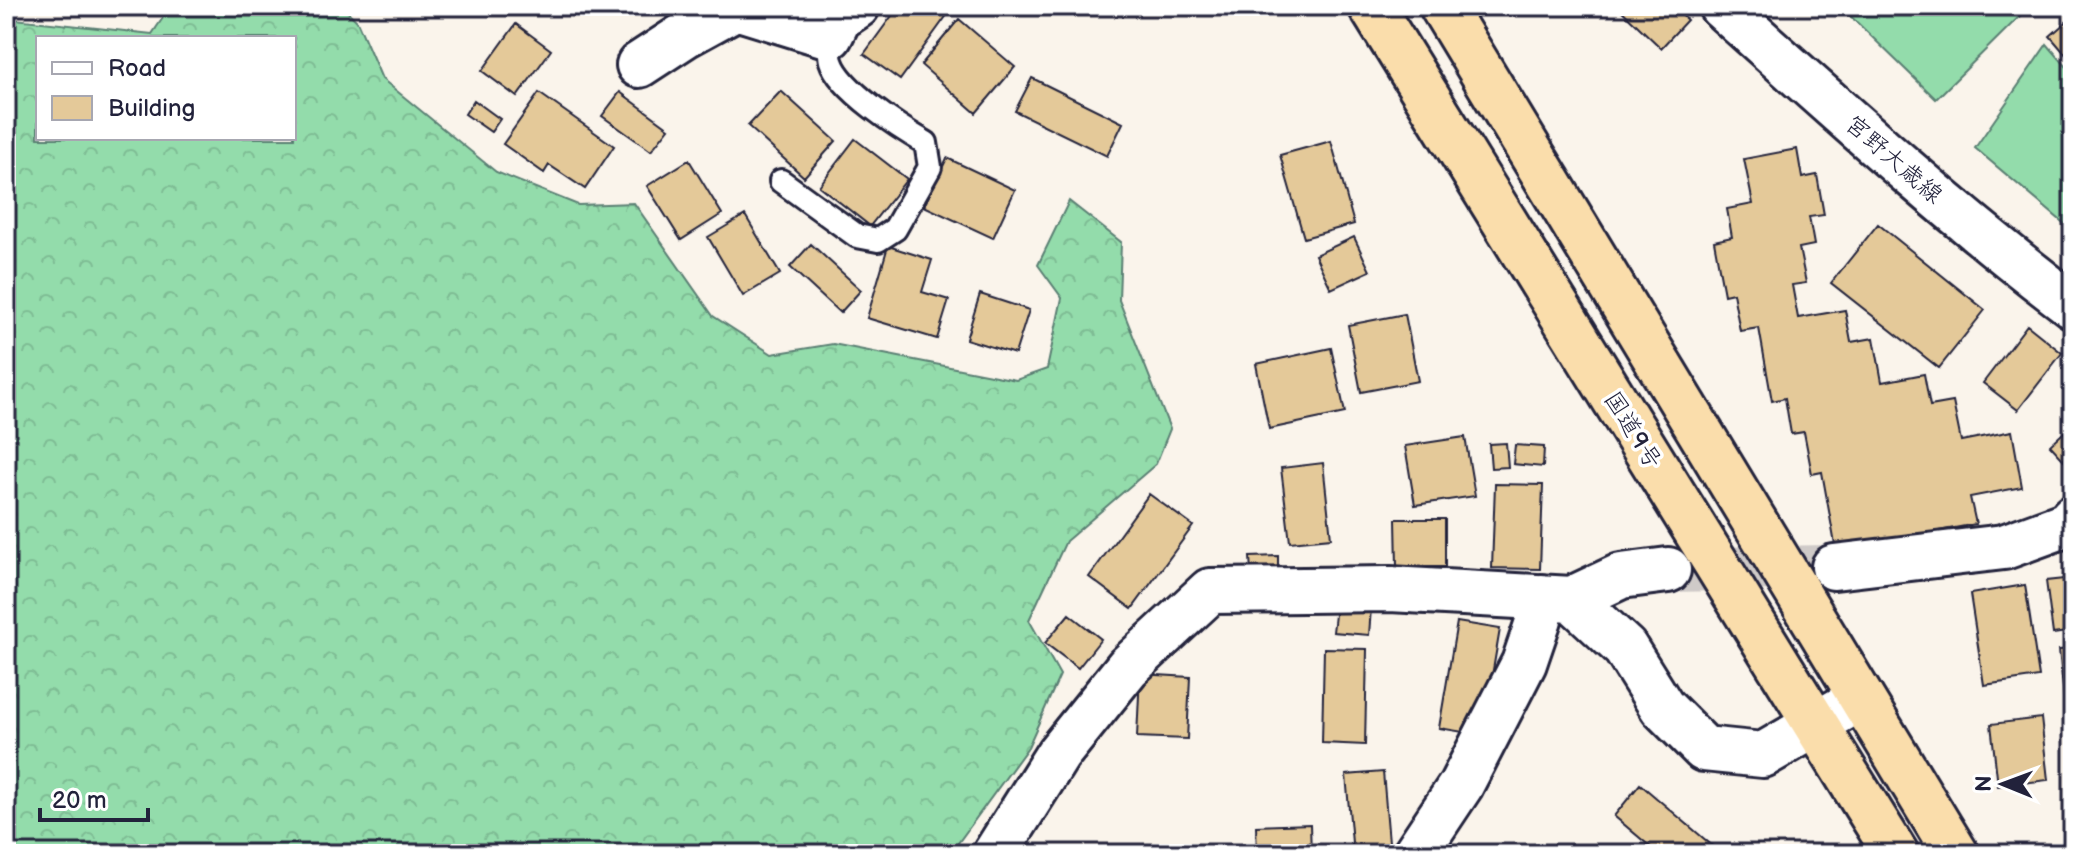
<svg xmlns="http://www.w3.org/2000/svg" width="2079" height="860" font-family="'Balsamiq Sans','Klee One',sans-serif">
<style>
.forest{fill:url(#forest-crowns);stroke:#5a7f73;stroke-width:2;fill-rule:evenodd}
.garden{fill:#93dcab;stroke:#5a7f73;stroke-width:2}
.building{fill:#e4c999;stroke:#22223b;stroke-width:2}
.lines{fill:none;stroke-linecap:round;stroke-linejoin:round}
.street-tunnel{stroke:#cfcac8;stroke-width:44;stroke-dasharray:44 22;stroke-linecap:butt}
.lane-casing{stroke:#22223b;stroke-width:28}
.street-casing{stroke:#22223b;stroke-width:50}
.secondary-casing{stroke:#22223b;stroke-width:50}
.highway-casing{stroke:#22223b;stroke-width:50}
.lane{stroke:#fff;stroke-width:22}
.street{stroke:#fff;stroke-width:44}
.secondary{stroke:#fff;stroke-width:44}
.highway{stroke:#faddab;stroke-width:44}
.labels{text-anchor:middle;stroke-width:7;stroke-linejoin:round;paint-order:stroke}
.street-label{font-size:24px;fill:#22223b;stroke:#fff}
</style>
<defs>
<pattern id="forest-crowns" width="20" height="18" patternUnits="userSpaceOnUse" patternTransform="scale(2)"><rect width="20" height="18" fill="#93dcab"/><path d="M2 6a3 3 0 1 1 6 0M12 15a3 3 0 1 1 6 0" fill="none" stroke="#7ebc94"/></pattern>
</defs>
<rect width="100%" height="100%" fill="#faf4eb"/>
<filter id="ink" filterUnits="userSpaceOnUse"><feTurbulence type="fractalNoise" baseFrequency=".0125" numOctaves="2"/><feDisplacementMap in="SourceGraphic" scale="16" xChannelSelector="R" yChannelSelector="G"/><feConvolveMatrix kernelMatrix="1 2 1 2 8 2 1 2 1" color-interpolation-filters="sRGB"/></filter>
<g filter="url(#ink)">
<path class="forest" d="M171,6H342L357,21L382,79L496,172L578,205L634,203L713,316L772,354L833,344L1016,380L1047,369L1062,298L1038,265L1069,201L1121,242L1119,300L1170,429L1156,464L1066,541L1029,620L1060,675L1028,747L950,854H6V18L152,34ZM38,38H294V138H38Z"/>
<path class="garden" d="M1840,6H2030L1936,99Z
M2047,44L2073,74V231L1975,148Z"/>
<path class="building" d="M899,6H943L950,11L900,80L864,54Z
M1617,6H1672L1687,20L1661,48Z
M2073,16V63L2050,36Z
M959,19L1015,67L976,113L921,65Z
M516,24L551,50L517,97L482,71Z
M1032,78L1123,123L1107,156L1015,111Z
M781,91L836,141L804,177L748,126Z
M620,92L669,128L651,151L602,116Z
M539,93L614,146L585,189L549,165L544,173L503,144Z
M474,100L500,119L491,132L465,114Z
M855,139L907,179L870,226L819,186Z
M1331,141L1354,224L1304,238L1280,155Z
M1797,149L1802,178L1817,175L1824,215L1809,217L1814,245L1799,248L1806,283L1792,285L1798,318L1845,310L1851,342L1874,338L1882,382L1924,374L1930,406L1953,402L1961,441L2012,431L2022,487L1970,497L1976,524L1836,550L1822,472L1812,474L1804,432L1791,434L1785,398L1772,401L1759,328L1740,331L1733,293L1724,295L1714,241L1732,237L1727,209L1753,204L1744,159Z
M947,158L1015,190L993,238L924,206Z
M689,160L722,214L681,240L647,186Z
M745,215L780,274L743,296L708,237Z
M1878,224L1985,310L1939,368L1831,283Z
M1354,237L1370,271L1331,289L1315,255Z
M811,244L861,290L840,313L790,267Z
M888,246L932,260L922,292L949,300L937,339L867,318Z
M980,294L1029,310L1015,354L966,339Z
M1405,314L1418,381L1361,392L1348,325Z
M2027,325L2062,353L2018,410L1983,383Z
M1331,348L1345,413L1269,429L1256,364Z
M2073,424V470L2050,445Z
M1465,437L1475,496L1415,505L1405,446Z
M1506,443L1508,467L1491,468L1489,444Z
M1515,445L1544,447L1543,467L1513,464Z
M1323,463L1331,538L1290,542L1281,468Z
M1495,484L1543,485L1540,569L1492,568Z
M1149,494L1193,526L1132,609L1089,577Z
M1396,519H1445V567H1397Z
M1278,556V571H1251L1250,557Z
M2073,578V631L2053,634L2046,581Z
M2025,585L2039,677L1984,685L1970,594Z
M1336,606L1371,608L1369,635L1333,632Z
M1069,614L1101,639L1078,668L1045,643Z
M1457,622L1500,629L1485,717L1475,734L1439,728Z
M1324,648L1367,649L1365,745L1322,743Z
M2073,649V707H2065L2059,650Z
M1140,674L1190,677L1187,739L1137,737Z
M2041,718L2048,780L1998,786L1991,724Z
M1383,772L1390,854H1353L1346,775Z
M1640,784L1722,854H1659L1614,816Z
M1310,824L1311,854H1257L1256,826Z"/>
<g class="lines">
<path class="street-tunnel" d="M1668,570L1834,567"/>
<defs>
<path id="lane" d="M781,181L857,236L878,240L895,229L930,167L926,143C900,128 840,90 831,61C829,54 830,43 830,36"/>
<path id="street" d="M639,65L685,35L736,7L830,36L839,18L857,6
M1834,567L2004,547L2067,524L2073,517
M1572,599L1625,648L1662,707L1704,749L1763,755L1861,698
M995,854L1058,754L1128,667L1210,591L1390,589L1572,599L1621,576L1668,570
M1415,854L1461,785L1524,663L1539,619L1542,597"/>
<path id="secondary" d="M1721,6C1836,109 1950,213 2073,306"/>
<path id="highway" d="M1371,6L1896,854
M1442,6L1956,854"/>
</defs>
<use href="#lane" class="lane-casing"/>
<use href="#street" class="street-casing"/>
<use href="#secondary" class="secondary-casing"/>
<use href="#highway" class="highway-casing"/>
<use href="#lane" class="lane"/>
<use href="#street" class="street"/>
<use href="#secondary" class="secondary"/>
<use href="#highway" class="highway"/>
</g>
</g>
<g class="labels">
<g class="street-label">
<text transform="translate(1894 159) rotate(41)" y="8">宮野大歳線</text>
<text transform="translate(1633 430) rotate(58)" y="8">国道9号</text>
</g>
</g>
<rect width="2079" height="860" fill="none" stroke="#fff" stroke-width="32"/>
<rect x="16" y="16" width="2047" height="828" fill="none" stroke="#22223b" stroke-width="3" filter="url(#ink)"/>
<rect x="36" y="36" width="260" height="104" fill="#ffffff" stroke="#a7a7b1" stroke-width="2"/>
<rect x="52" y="62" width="40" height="12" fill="#ffffff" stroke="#a7a7b1" stroke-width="2"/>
<text x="108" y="76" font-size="24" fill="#22223b">Road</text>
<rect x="52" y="96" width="40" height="24" fill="#e4c999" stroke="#a7a7b1" stroke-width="2"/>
<text x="108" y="116" font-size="24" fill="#22223b">Building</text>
<g transform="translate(2003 784) rotate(271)" stroke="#ffffff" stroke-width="6" paint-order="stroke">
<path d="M0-6L14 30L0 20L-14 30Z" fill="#22223b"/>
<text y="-12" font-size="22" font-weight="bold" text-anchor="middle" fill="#22223b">N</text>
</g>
<path d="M40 808v12h108v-12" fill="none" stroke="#22223b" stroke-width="4"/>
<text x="52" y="808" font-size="24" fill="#22223b" stroke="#ffffff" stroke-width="6" paint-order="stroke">20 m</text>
</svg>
